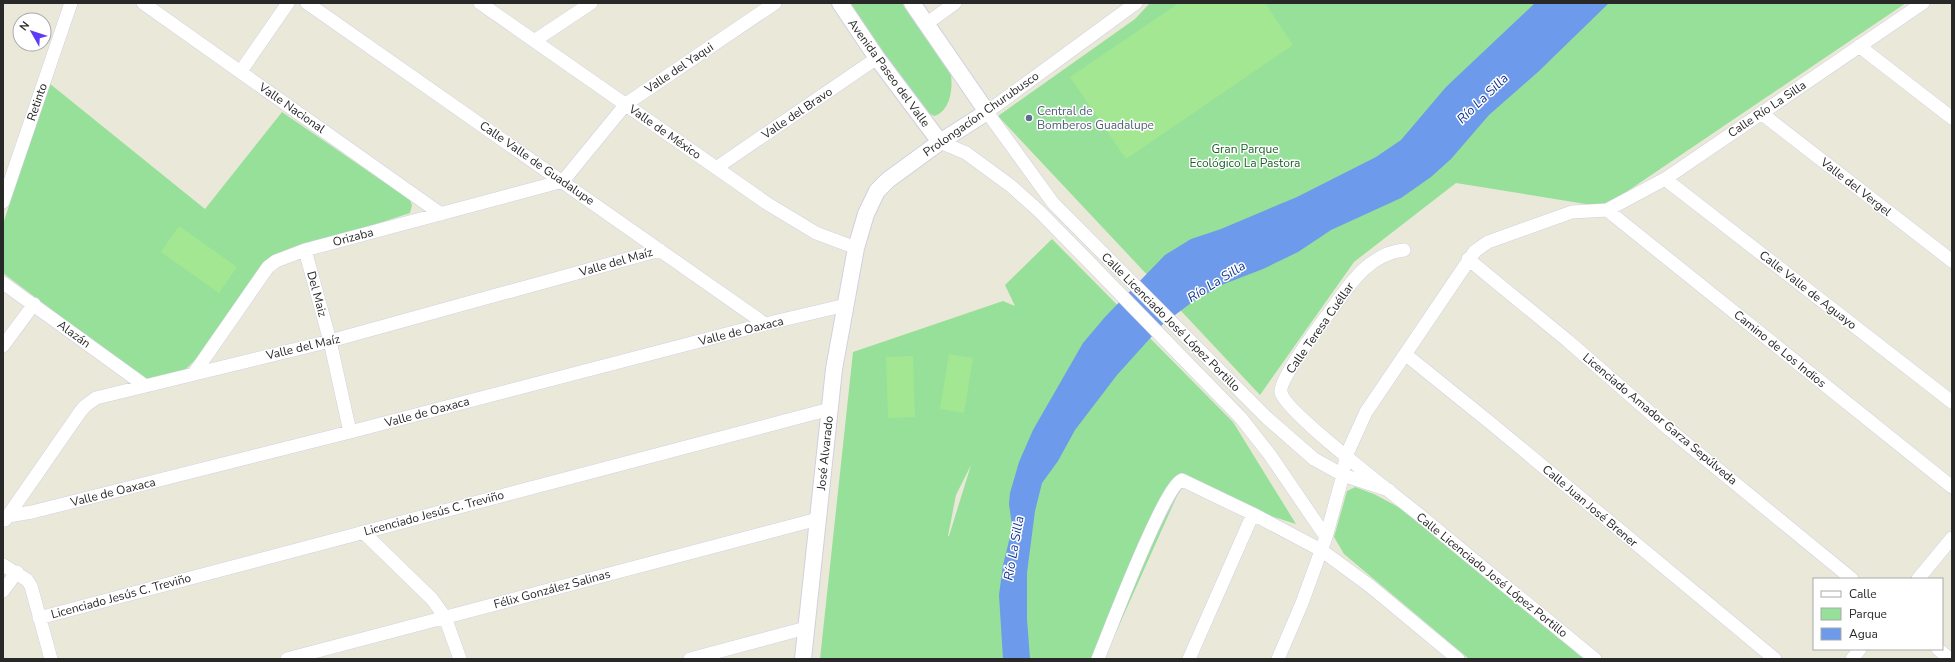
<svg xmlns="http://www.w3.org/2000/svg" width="1955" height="662" font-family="'Nunito Sans',sans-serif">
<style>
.green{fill:#96e099;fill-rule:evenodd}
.pitch{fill:#a3e792}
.water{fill:#6d9aeb}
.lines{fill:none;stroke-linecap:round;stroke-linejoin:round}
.minor-casing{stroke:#d2cfe1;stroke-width:14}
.tertiary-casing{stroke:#d2cfe1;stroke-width:18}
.minor{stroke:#fff;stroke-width:13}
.tertiary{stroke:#fff;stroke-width:16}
.service-dot{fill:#5c6f8a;stroke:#fff;stroke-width:1.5}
.labels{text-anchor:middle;stroke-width:3;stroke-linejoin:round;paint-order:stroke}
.street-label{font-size:12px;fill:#282828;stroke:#fff}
.service-label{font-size:12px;fill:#4e5e75;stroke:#fff;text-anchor:start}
.park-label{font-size:12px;fill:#1b6227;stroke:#fff}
.water-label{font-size:13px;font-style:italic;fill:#103593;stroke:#fff}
</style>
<rect width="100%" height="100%" fill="#eae9d9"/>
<path class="green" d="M849,3H902L951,75C953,89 950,112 934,116L923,110Z
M1150,3H1906L1604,207L1456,183L1354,262L1260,395L998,116L1135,19Z
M49,83L205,209L282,112L410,200L412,205L410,213L272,258L197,358L182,373L146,381L3,273V224Z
M1052,239L1233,422L1296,524L1181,487L1104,659H820L853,352L1003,301L1015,306L1005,285ZM971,465L949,536H948L956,495Z
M1355,487L1374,494L1400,508L1584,659H1469L1344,554L1334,537L1347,491Z"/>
<path class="pitch" d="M1179,3H1265L1293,45L1126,159L1070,77Z
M179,226L237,267L219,293L161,252Z
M949,354L973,358L964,413L940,409Z
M913,356L915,417L888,418L886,357Z"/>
<path class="water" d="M1535,3H1609L1538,72L1489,115L1451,159L1431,177L1401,198L1331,230L1298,252L1263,269L1224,284L1195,300L1163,324L1117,375L1075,430L1058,461L1042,483L1035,511L1027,573V619L1030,659H1003L999,595L1003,565L1010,537L1012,525L1009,504L1010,493L1019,462L1033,430L1083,343L1105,317L1165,255L1191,239L1221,229L1297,197L1376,157L1401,140L1446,87Z"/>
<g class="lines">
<defs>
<path id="minor" d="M143,3L441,214
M307,3L765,324
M480,3L768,204L816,233L856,248
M1136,3L987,112L1053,203L1267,418L1314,459L1343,475L1389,490
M926,24L955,3
M534,41L591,3
M1859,46L1952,118
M241,71L288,3
M1761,113L1952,261
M940,142L966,153L1011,186L1039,211L1092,265L1241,418L1270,455L1326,537
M716,168L877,58
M1665,179L1952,402
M3,202L71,3
M1607,210L1952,487
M305,250L330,341L350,432
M1404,250C1366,254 1347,289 1326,317C1317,329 1279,380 1281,392C1283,410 1397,497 1417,513C1476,562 1535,610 1595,659
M1468,259L1568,341L1670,430L1852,579
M3,283L144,385
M3,346L34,304
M1405,354L1493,425L1775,659
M195,372L268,267L276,261L305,250L563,181L626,104L775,3
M8,516L32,512L350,432L765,324L846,305
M5,520L80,412L85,406L96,398L330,341L660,250
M363,532L432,599L445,617L460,659
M3,565L27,580L31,586L51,659
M1918,579L1952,538
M3,591L17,572
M39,618L830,409
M1938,649L1950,659
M287,659L818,519
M690,659L806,628
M1098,659C1108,634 1165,485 1182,480L1253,514L1321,550L1370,586L1458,659
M1189,659L1253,514
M1278,659L1302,603L1326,537L1343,475L1346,456L1366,412L1475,251L1488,242L1572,212L1607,210L1665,179L1923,3
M1852,659L1860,649"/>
<path id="tertiary" d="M840,3L877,58L940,142
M803,659L834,369L856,248L866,214L877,191L888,180L940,142L987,112L912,3"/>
</defs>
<use href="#minor" class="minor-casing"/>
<use href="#tertiary" class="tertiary-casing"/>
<use href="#minor" class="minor"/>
<use href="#tertiary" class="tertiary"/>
</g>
<circle class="service-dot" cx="1029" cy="118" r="4"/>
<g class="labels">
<g class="street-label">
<text transform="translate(679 68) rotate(-34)" y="4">Valle del Yaqui</text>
<text transform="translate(889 73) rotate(54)" y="4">Avenida Paseo del Valle</text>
<text transform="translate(37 102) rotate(-71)" y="4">Retinto</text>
<text transform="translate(292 108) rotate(35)" y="4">Valle Nacional</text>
<text transform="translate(1767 109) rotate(-34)" y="4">Calle Río La Silla</text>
<text transform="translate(797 113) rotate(-34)" y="4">Valle del Bravo</text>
<text transform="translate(981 114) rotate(-35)" y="4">Prolongacíon Churubusco</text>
<text transform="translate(665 132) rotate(35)" y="4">Valle de México</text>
<text transform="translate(537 163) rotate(35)" y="4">Calle Valle de Guadalupe</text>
<text transform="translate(1856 187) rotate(38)" y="4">Valle del Vergel</text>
<text transform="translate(353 237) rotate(-15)" y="4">Orizaba</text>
<text transform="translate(616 262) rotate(-16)" y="4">Valle del Maíz</text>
<text transform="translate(1808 290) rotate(38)" y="4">Calle Valle de Aguayo</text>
<text transform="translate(317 294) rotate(75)" y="4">Del Maiz</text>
<text transform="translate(1171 322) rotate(45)" y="4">Calle Licenciado José López Portillo</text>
<text transform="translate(1320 328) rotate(-55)" y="4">Calle Teresa Cuéllar</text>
<text transform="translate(741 331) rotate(-14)" y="4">Valle de Oaxaca</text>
<text transform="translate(74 334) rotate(36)" y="4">Alazán</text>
<text transform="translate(303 347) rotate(-13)" y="4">Valle del Maíz</text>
<text transform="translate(1780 349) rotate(39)" y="4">Camino de Los Indios</text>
<text transform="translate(427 412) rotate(-15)" y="4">Valle de Oaxaca</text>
<text transform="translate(1660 419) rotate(40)" y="4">Licenciado Amador Garza Sepúlveda</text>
<text transform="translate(825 453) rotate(-84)" y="4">José Alvarado</text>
<text transform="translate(113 492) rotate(-14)" y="4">Valle de Oaxaca</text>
<text transform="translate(1590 506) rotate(40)" y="4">Calle Juan José Brener</text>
<text transform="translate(434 513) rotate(-15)" y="4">Licenciado Jesús C. Treviño</text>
<text transform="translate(1492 575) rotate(39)" y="4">Calle Licenciado José López Portillo</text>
<text transform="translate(552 589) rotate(-15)" y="4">Félix González Salinas</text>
<text transform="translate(121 596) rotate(-15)" y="4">Licenciado Jesús C. Treviño</text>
</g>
<g class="service-label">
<text x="1037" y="115">Central de<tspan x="1037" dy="14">Bomberos Guadalupe</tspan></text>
</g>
<g class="park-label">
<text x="1245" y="153">Gran Parque<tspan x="1245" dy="14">Ecológico La Pastora</tspan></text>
</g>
<g class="water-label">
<text transform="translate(1482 98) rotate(-44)" y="5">Río La Silla</text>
<text transform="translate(1216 281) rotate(-32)" y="5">Río La Silla</text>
<text transform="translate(1013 548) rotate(-80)" y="5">Río La Silla</text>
</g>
</g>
<rect width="1955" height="662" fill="none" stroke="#282828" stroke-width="8"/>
<rect x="1813" y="578" width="130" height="72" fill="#ffffff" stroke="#a9a9a9"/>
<rect x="1821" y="591" width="20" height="6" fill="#ffffff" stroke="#a9a9a9"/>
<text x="1849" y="598" font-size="12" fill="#282828">Calle</text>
<rect x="1821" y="608" width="20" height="12" fill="#96e099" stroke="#a9a9a9"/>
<text x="1849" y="618" font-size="12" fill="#282828">Parque</text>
<rect x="1821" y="628" width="20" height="12" fill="#6d9aeb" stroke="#a9a9a9"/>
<text x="1849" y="638" font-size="12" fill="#282828">Agua</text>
<g transform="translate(32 32) rotate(309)"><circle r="19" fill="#ffffff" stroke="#a9a9a9"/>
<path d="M0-3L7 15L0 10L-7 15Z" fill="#5f3bf5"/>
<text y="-6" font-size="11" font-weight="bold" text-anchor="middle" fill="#282828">N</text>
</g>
</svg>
